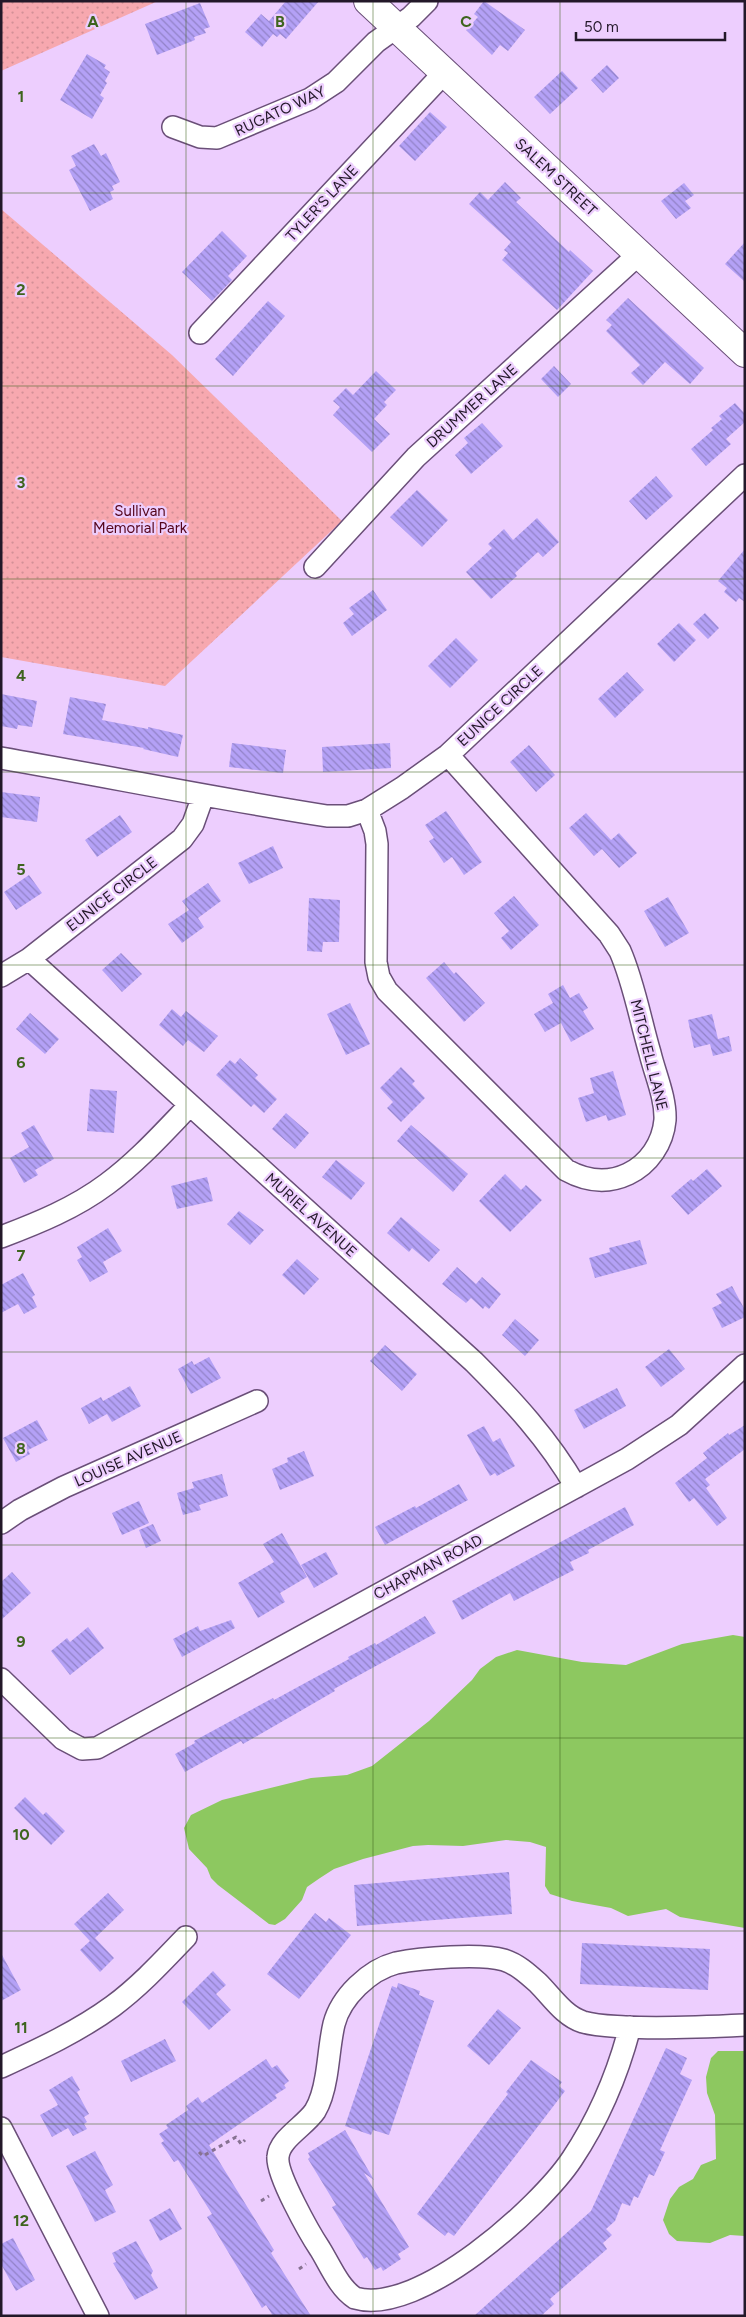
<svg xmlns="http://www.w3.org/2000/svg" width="746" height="2317" font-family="Figtree,sans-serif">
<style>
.park{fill:url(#park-dots)}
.water{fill:#8dc860}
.building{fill:url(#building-back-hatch)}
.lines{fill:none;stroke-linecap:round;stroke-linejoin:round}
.minor-casing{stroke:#6a4f78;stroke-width:24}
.secondary-casing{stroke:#6a4f78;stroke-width:30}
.path{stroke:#877292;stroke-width:3;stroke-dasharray:4 4;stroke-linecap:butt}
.minor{stroke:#fff;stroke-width:21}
.secondary{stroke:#fff;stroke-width:28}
.grid{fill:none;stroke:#3e641e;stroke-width:1;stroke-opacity:0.55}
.labels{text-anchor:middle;stroke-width:4.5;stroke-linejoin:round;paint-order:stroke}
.street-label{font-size:15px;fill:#231829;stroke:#edcefe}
.park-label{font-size:15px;fill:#54051b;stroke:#edcefe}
.grid-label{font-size:16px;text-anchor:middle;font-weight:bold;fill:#3e641e;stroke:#edcefe;stroke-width:4.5;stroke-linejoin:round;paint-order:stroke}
</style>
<defs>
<pattern id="park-dots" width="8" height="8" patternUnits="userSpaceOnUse" patternTransform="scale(1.25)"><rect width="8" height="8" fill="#f7a8af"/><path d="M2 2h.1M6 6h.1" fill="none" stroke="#d39097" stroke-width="1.8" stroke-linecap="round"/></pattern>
<pattern id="building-back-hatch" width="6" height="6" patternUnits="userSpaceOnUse" patternTransform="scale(1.25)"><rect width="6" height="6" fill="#b4a1f6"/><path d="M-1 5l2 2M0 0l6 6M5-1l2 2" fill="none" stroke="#9282c7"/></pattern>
</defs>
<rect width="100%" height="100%" fill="#edcefe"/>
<path class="park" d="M1,1H158L1,71Z
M1,209L172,355L342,521L165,686L1,657Z"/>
<path class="water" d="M733,1635L745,1637V1928L680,1917L666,1909L628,1916L611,1908L572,1901L550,1894L545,1886L546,1847L530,1842L506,1840L463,1846L428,1845L413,1846L363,1859L334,1869L320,1878L307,1887L302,1900L285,1919L275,1925L269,1924L218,1885L211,1878L207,1868L189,1849L184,1828L191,1815L222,1800L311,1778L347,1775L372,1766L429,1721L472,1680L480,1669L496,1657L517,1650L582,1662L626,1665L682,1644Z
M718,2051H745V2236L730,2235L710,2243L677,2241L669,2234L663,2220L670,2199L679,2187L693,2179L701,2165L716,2159L715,2115L707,2093L706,2077L711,2058Z"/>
<path class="building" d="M286,1H319L286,39L280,34L277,37L273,34L262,47L245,32L261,14L269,21Z
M484,1L525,30L508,51L500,45L492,55L466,30L478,17L474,14Z
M200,3L210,27L204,29L206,33L194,37L195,40L157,55L145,24Z
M87,54L106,65L104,68L110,72L105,81L107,83L100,95L104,98L92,119L60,100Z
M607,65L619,78L603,93L591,80Z
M562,71L578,88L550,114L534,97Z
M430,112L447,127L415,161L399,146Z
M94,144L101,156L106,153L120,182L112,186L114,190L110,192L113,199L90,211L69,170L76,166L71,156Z
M505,182L521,198L516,202L569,252L570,250L593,271L557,310L502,260L508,253L504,250L511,242L469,204L480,192L488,200Z
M684,183L694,195L685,201L691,208L676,219L661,201Z
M222,231L247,256L228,276L232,280L212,301L182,272Z
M745,242V282L725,264Z
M628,298L704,368L690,384L665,362L643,385L631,373L640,365L606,331L612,325L606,320Z
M268,301L285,316L233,376L215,359Z
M554,366L571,384L558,397L541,379Z
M376,371L396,390L384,402L387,405L374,419L390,434L372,452L333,415L340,407L333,401L346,388L353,395Z
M735,403L745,414V422L726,439L731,444L706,466L691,449L713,430L711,428L722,419L719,416Z
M482,423L503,446L471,474L455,455L468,443L464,438Z
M656,476L673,496L646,520L629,501Z
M417,490L448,520L422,547L390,517Z
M537,518L559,542L543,557L538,552L515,573L517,576L491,599L466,572L492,548L488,544L504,529L513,540Z
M745,549V602L739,598L736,602L724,592L727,588L718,581Z
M373,590L387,610L352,636L343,623L354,614L349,608Z
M705,613L719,628L708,639L693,624Z
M679,623L696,640L674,662L657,644Z
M456,638L478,660L450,688L428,666Z
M627,672L644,690L615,718L598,699Z
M1,694L37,701L32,727L18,725L17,729L1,726Z
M70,697L106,704L102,720L148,729V727L183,735L178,757L143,749L144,748L63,734Z
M232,743L286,750L283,773L229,767Z
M390,743L391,768L323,772L322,747Z
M529,745L555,775L536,792L510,762Z
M1,792L40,797L37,822L1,817Z
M446,811L482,862L464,875L452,857L444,863L429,841L434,838L425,825Z
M586,813L611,840L619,833L637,853L619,868L602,849L594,856L569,828Z
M120,815L132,832L97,857L85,840Z
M273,846L283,868L249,884L238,863Z
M29,875L42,893L16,910L4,892Z
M208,883L221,901L198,918L204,927L182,943L168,924L189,910L182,901Z
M514,896L539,925L511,950L501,938L509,931L494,913Z
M668,897L689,933L665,947L644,911Z
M309,898L340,900L339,942H323L322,952L307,951Z
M121,953L142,974L122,992L102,970Z
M444,962L454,974L456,972L485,1003L464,1022L426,978Z
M563,985L570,998L579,993L588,1008L583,1011L594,1029L571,1042L561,1023L545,1032L534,1014L553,1003L548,994Z
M350,1003L370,1044L346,1055L327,1014Z
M172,1009L181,1017L186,1011L218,1036L204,1052L188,1040L183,1046L159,1025Z
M30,1013L59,1039L45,1054L16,1029Z
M712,1014L718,1039L729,1036L732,1051L713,1056L710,1044L694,1048L688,1020Z
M240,1058L258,1075L255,1078L277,1099L264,1113L254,1104L251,1107L216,1075L230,1060L235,1064Z
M401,1067L415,1081L412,1084L425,1098L401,1122L387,1108L393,1102L380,1088Z
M613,1071L626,1115L608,1121L606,1115L586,1122L578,1098L594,1093L590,1078Z
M90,1089L117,1091L114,1133L87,1131Z
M286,1113L309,1133L295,1149L272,1129Z
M34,1125L54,1159L35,1170L38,1175L24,1183L10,1158L29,1147L21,1133Z
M411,1125L468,1174L453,1192L397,1141Z
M336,1160L365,1183L351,1200L322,1177Z
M707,1169L722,1186L688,1215L671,1196L691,1179L693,1181Z
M505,1174L521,1190L526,1185L542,1200L510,1232L479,1201Z
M207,1177L213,1201L177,1209L171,1186Z
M239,1211L264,1230L250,1245L227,1224Z
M401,1217L440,1250L429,1262L412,1248L409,1252L387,1233Z
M108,1228L122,1251L103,1262L108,1272L90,1282L77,1260L82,1257L77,1247Z
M640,1240L647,1264L595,1278L589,1258L610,1252L609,1248Z
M297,1259L319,1279L304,1295L282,1275Z
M457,1267L476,1284L482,1277L501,1294L489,1309L485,1306L483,1309L471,1298L466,1303L442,1284Z
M23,1273L35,1295L32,1297L37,1307L24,1314L18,1304L1,1313V1285Z
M732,1286L745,1310V1317L722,1328L712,1308L722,1303L716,1294Z
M515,1319L539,1340L525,1356L502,1335Z
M385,1345L417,1374L402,1391L370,1361Z
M669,1349L685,1369L661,1387L645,1367Z
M209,1357L221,1378L191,1394L178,1369L192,1361L194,1365Z
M130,1386L141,1406L112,1422L107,1414L89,1424L81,1408L101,1397L103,1401Z
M617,1388L626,1406L584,1429L574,1410Z
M37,1420L48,1440L28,1450L30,1454L16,1462L3,1438Z
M745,1425V1449L705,1479L710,1485L706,1488L727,1518L717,1526L694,1498L689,1502L675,1483L707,1458L703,1453L728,1433L729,1435Z
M484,1426L493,1442L500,1438L515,1466L497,1476L495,1473L490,1476L467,1435Z
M304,1451L314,1476L280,1490L272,1469L288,1462L287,1458Z
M222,1474L228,1496L199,1505L201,1510L183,1515L177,1493L194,1488L192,1482Z
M459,1484L468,1500L385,1545L375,1527L415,1506L416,1508Z
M139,1501L149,1523L122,1535L112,1513Z
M625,1507L634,1525L588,1550L589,1553L570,1562L574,1570L514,1601L510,1593L462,1620L452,1601Z
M153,1524L161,1541L146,1548L139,1530Z
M282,1533L307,1577L280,1593L285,1602L258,1618L238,1583L274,1562L263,1544Z
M326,1552L338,1574L314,1588L301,1565Z
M12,1572L31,1593L1,1620V1582Z
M425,1616L436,1633L334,1689L335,1691L243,1744L241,1741L185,1772L175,1754L195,1743L194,1741L273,1698L274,1700L349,1659L348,1657L375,1643L376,1645Z
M231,1620L235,1628L182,1657L173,1639L198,1626L200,1631Z
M88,1627L104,1648L70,1675L51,1651L67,1638L70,1642Z
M25,1797L43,1815L46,1812L65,1831L51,1845L14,1808Z
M509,1872L512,1914L357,1926L354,1885Z
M108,1893L124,1910L95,1938L114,1958L100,1972L80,1950L90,1941L74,1924Z
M315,1913L326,1922L329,1918L351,1935L299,1999L267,1974Z
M582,1943L710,1949L708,1990L580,1984Z
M1,1953L21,1990L1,2001Z
M213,1971L226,1985L216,1994L231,2010L209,2030L182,2002Z
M398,1983L420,1991L419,1995L434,2001L389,2135L373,2130L371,2135L345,2126L392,1986L397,1988Z
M498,2009L521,2028L489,2065L467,2046Z
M165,2039L176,2061L131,2082L121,2061Z
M666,2048L687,2058L680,2074L692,2080L660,2150L665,2152L654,2176L649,2174L638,2198L634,2196L630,2206L622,2203L615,2221L606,2229L612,2235L603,2243L607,2249L550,2299L554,2304L541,2316H474L591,2211Z
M266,2059L272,2068L277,2065L289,2081L284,2085L286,2088L275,2095L277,2098L209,2145L274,2250L271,2253L311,2316H273L266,2305L262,2308L207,2217L212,2214L178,2160L174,2162L161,2143L164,2141L159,2134L168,2128L166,2125L188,2110L186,2106L198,2097L202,2103Z
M531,2060L562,2082L559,2086L565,2091L454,2236L448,2232L445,2236L417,2214L508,2094L506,2092Z
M72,2076L80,2090L77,2092L89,2114L84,2117L87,2122L84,2124L87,2129L73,2136L68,2128L52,2137L40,2115L58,2105L49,2090Z
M345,2130L374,2180L364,2173L409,2247L398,2254L401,2259L383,2271L381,2267L375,2270L367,2257L364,2259L332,2207L336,2205L308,2159L310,2157L308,2153Z
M95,2151L113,2185L105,2190L116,2212L95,2222L66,2166Z
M170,2208L182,2229L160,2241L149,2220Z
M13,2238L35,2280L16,2291L1,2264V2244Z
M136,2241L153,2271L151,2275L158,2288L135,2300L113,2263L116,2262L112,2253Z"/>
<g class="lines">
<defs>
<path id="minor" d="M173,127L200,137L217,138L310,99L336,82L376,42L411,17L427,1
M200,333L444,73
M315,567L416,457L639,254
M1,758C110,777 218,799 327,816H348L367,810L402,788L448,755L745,475
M367,810L375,831L377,844L376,962L379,977L387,991L566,1170C586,1181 607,1184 628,1174C649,1164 663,1143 665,1120C666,1098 655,1074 650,1053C640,1019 634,983 620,951L609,934L448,755
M29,959L474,1362C513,1401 549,1440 576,1487
M1,976L29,959L182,839L193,824L203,796
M1,1237C38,1223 75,1208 107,1184C138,1161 163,1133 190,1105
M1,1523L20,1510L64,1487L257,1401
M1,1679L63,1739L82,1749L97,1748L627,1459L679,1425L745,1365
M630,2027C618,2073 598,2120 572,2159C541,2206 419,2317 355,2298C339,2288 330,2265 320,2249C310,2234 276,2174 278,2157C279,2139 305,2126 315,2111C321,2101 324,2089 326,2077C329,2060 330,2041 334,2024C341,1997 369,1970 396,1963C421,1958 480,1953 504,1960C517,1964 528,1974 538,1983C552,1997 564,2016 583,2022C597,2026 611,2026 625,2027C665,2029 705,2027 745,2025
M1,2067C40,2049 79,2031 113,2006C140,1986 163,1961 186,1937
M1,2128L98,2316"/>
<path id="secondary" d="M368,1L745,353"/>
</defs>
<use href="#minor" class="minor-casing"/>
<use href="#secondary" class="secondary-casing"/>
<path class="path" d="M199,2152L203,2156L236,2137L241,2144L245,2140
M261,2201L269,2196
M299,2269L306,2264"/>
<use href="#minor" class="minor"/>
<use href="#secondary" class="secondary"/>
</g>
<path class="grid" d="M186,1V2316M373,1V2316M560,1V2316M1,193H745M1,386H745M1,579H745M1,772H745M1,965H745M1,1158H745M1,1352H745M1,1545H745M1,1738H745M1,1931H745M1,2124H745"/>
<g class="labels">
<g class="street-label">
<text transform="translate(280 111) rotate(-25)" y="5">RUGATO WAY</text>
<text transform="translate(556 177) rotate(43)" y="5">SALEM STREET</text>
<text transform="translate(322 203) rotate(-47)" y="5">TYLER'S LANE</text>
<text transform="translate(472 406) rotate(-42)" y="5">DRUMMER LANE</text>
<text transform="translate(500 706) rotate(-43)" y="5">EUNICE CIRCLE</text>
<text transform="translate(112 894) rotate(-38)" y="5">EUNICE CIRCLE</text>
<text transform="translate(649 1055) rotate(76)" y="5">MITCHELL LANE</text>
<text transform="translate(311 1215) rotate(42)" y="5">MURIEL AVENUE</text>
<text transform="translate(128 1459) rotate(-24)" y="5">LOUISE AVENUE</text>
<text transform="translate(428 1567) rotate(-28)" y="5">CHAPMAN ROAD</text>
</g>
<g class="park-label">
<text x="140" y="516">Sullivan<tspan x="140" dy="17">Memorial Park</tspan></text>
</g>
</g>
<g class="grid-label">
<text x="93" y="27">A</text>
<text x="280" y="27">B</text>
<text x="466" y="27">C</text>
<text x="21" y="102">1</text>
<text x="21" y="295">2</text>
<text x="21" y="488">3</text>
<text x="21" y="681">4</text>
<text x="21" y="875">5</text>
<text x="21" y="1068">6</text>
<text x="21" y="1261">7</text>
<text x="21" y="1454">8</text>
<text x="21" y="1647">9</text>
<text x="21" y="1840">10</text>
<text x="21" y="2033">11</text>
<text x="21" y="2226">12</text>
</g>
<rect width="746" height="2317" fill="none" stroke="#231829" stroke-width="5"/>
<path d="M576 32v8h149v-8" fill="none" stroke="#231829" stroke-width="2.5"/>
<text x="584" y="32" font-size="15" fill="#231829" stroke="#edcefe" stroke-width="4" paint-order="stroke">50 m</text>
</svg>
